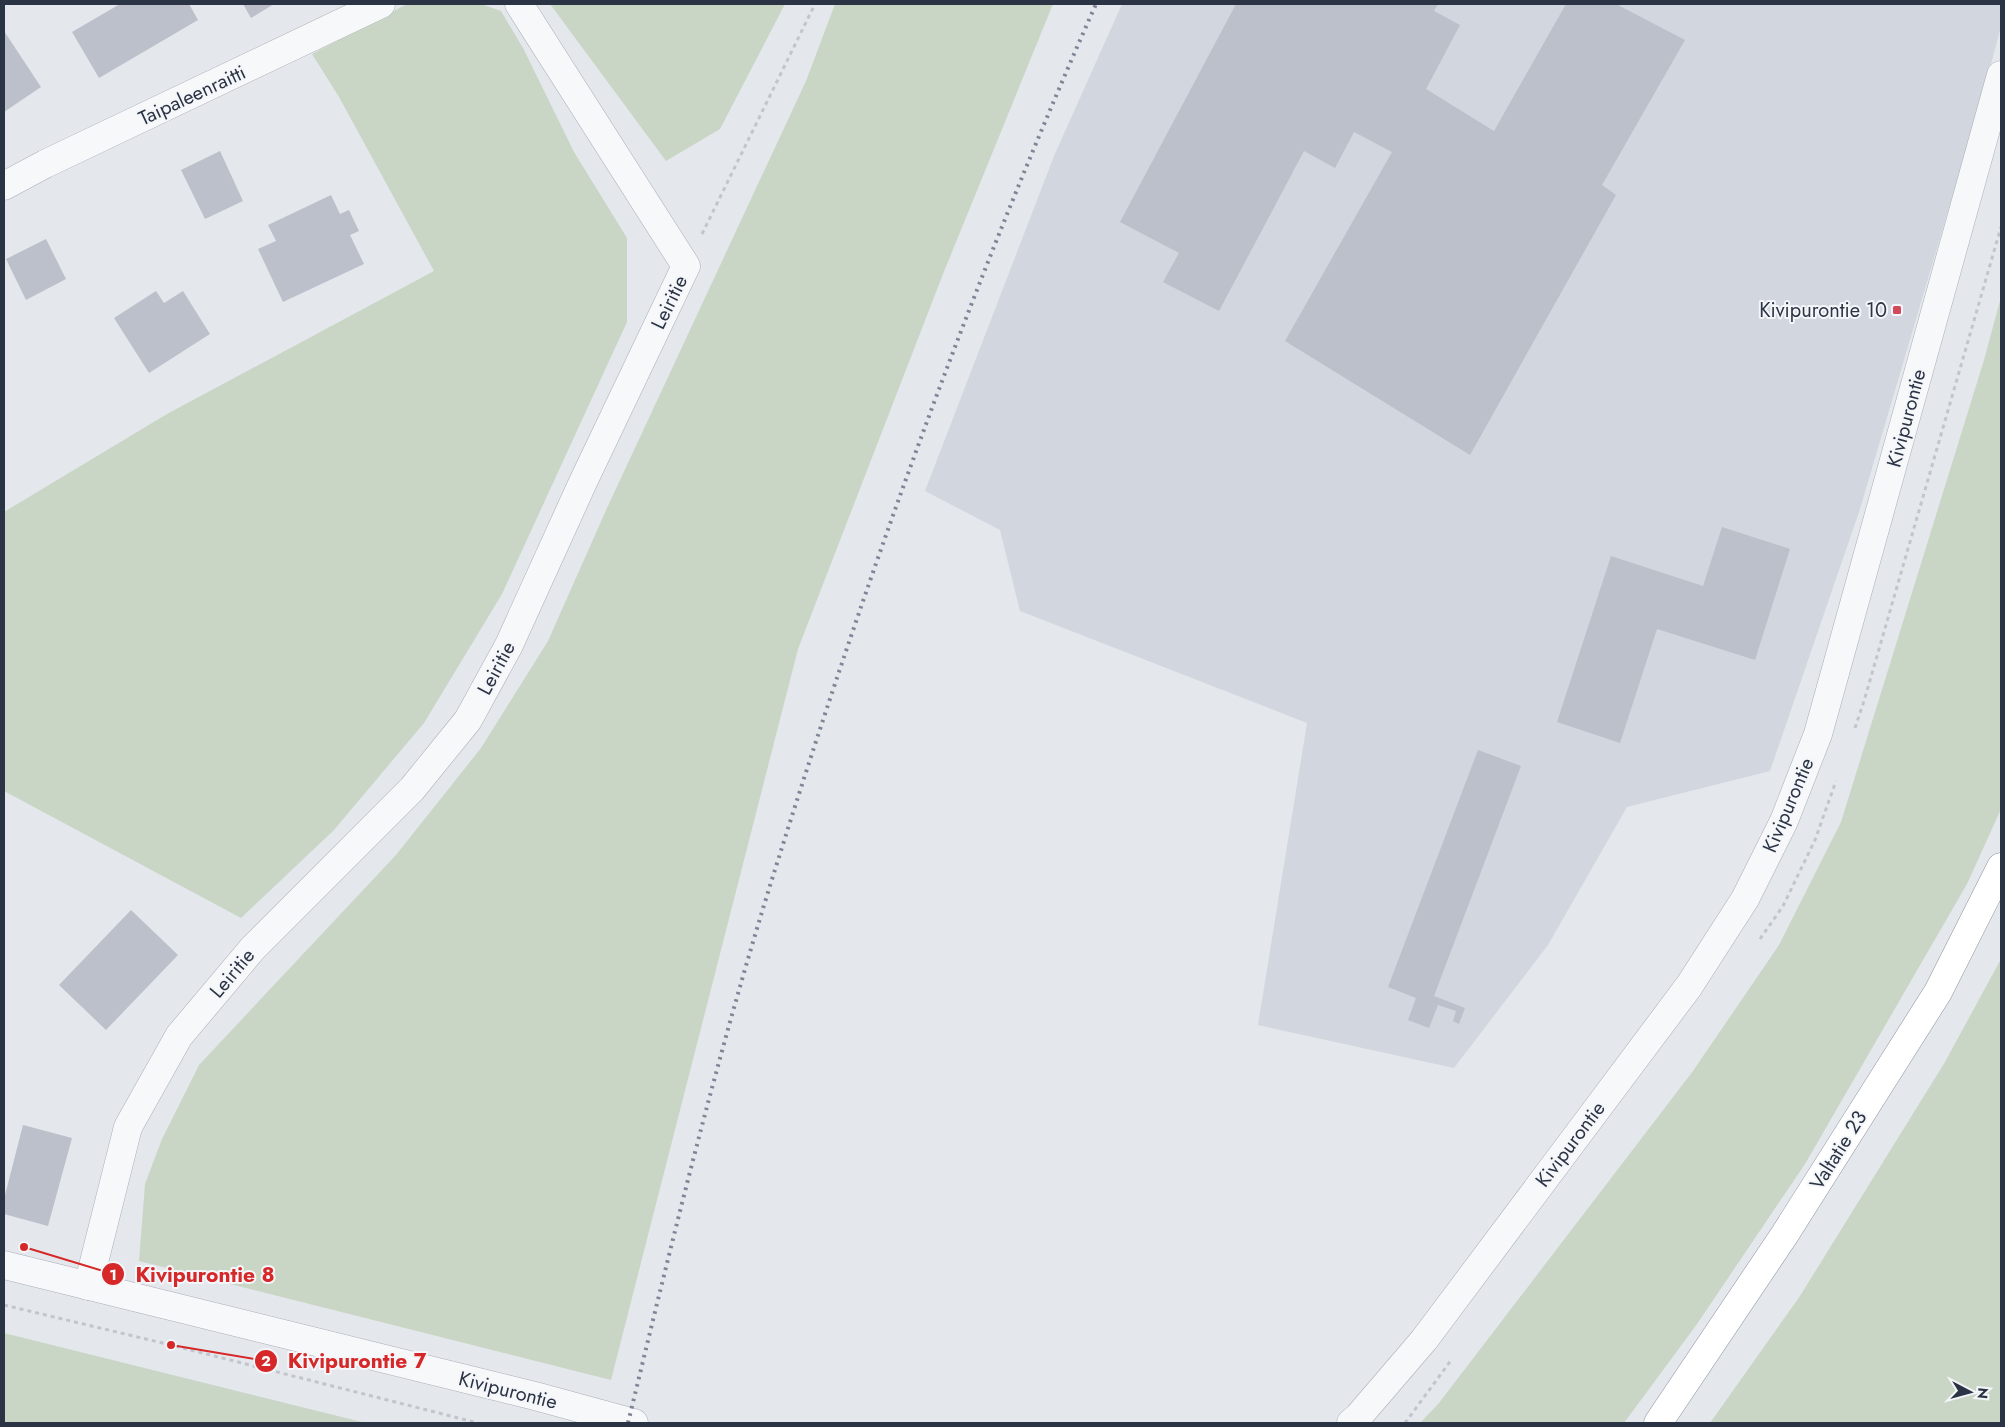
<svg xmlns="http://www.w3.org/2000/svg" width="2005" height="1427" font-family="Jost,sans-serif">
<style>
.built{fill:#d2d6de}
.green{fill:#c9d6c5}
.building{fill:#bbc0ca}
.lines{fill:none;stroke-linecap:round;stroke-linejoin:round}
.minor-casing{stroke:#a9aeb7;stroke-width:29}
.tertiary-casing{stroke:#a9aeb7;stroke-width:29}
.trunk-casing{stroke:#8b94a3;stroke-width:29}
.path{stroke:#c2c5cb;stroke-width:3;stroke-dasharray:4 4;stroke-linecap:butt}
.minor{stroke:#f7f8fa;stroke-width:28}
.tertiary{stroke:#f7f8fa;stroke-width:28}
.trunk{stroke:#fff;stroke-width:28}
.rail{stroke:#7d8696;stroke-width:4;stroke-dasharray:2.5 5;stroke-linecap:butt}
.poi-dot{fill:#d1495b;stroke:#f4f6f9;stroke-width:2}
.labels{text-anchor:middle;stroke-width:4;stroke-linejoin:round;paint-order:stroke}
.street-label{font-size:20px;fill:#2b3445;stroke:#f4f6f9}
.poi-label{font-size:20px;fill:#2b3445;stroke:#f4f6f9;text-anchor:end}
.leader{fill:none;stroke:#d62828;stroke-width:2}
.callout-dot{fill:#d62828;stroke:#f4f6f9;stroke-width:2}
.mark-label{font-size:15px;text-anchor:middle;font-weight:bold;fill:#fff}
.callout-label{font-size:21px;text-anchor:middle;font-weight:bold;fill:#d62828;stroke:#f4f6f9;stroke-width:4;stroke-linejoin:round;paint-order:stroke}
</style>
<rect width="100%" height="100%" fill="#e4e7ec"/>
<path class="built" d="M1122,4H2001V26L1989,72L1860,509L1770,771L1627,807L1548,945L1454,1068L1258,1025L1307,723L1020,611L1000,530L925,491L1054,156Z"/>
<path class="green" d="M407,4H481L501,11L523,48L574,152L627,238V322L502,594L424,723L334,830L241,918L4,791V512L167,414L434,271L339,97L312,54Z
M550,4H785L720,129L666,161Z
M835,4H1053L943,274L798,649L611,1380L139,1261L145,1184L162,1139L199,1065L396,855L481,748L548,641L607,508L806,81Z
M2001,297V809L1967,884L1805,1164L1697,1324L1624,1423H1420L1439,1403L1693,1071L1779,945L1841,822L1984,360Z
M2001,959V1423H1710L1800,1296L1945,1062Z
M4,1333L366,1423H4Z"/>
<path class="building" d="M120,4H189L198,20L99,78L72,32Z
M243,4H274L251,18Z
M1236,4H1438L1434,11L1460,25L1426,89L1494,131L1566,4H1616L1685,40L1602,185L1616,195L1470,455L1285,341L1392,152L1354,132L1335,168L1304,151L1219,311L1163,282L1179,253L1120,222Z
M4,31L41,87L4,112Z
M220,151L243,201L205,219L181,170Z
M331,195L340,214L349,210L359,231L350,235L364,264L283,302L258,249L276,241L268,225Z
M46,239L66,279L26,300L6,259Z
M156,291L164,303L183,291L210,334L149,373L114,318Z
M1722,527L1790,549L1755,660L1657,629L1620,743L1557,722L1611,556L1703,586Z
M1478,750L1521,766L1434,996L1465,1008L1459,1024L1453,1021L1456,1011L1438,1005L1429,1028L1408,1020L1416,998L1388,987Z
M131,910L178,955L106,1030L59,985Z
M23,1125L72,1138L48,1226L4,1214V1199Z"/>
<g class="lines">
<defs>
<path id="minor" d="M4,186L45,164L381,4
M88,1286L128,1127L179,1036L253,948L412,789L468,720L509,645L583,482L686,266L519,4"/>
<path id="tertiary" d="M4,1265L535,1396L634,1423
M1351,1423L1358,1417L1424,1340L1689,986L1745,899L1784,821L1818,734L2001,75"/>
<path id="trunk" d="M1658,1423L1785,1234L1938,992L2001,867"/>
</defs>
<use href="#minor" class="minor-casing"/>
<use href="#tertiary" class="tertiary-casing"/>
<use href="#trunk" class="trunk-casing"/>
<path class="path" d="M702,234L815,4
M1855,728L1864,701L2001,227
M1760,939L1783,906L1815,840L1836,781
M4,1305L171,1345L478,1423
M1405,1423L1452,1359"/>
<use href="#minor" class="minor"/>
<use href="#tertiary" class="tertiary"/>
<use href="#trunk" class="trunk"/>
<path class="rail" d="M628,1423C674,1233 720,1043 779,857C870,567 973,281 1096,4"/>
</g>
<rect class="poi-dot" x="1892" y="305" width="10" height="10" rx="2.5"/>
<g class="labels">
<g class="street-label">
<text transform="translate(192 95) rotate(-25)" y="7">Taipaleenraitti</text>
<text transform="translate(669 302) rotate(-64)" y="7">Leiritie</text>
<text transform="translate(1906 418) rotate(-75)" y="7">Kivipurontie</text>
<text transform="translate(496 668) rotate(-62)" y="7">Leiritie</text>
<text transform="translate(1788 805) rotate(-67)" y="7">Kivipurontie</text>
<text transform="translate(232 973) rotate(-50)" y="7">Leiritie</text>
<text transform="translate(1570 1144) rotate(-53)" y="7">Kivipurontie</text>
<text transform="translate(1838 1150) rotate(-58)" y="7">Valtatie 23</text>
<text transform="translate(508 1390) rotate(14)" y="7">Kivipurontie</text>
</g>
<g class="poi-label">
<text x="1887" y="317">Kivipurontie 10</text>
</g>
</g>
<path class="leader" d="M24 1247L113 1274M171 1345L266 1361"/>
<g class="callout-dot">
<circle cx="24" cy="1247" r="5"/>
<circle cx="171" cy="1345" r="5"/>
<circle cx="113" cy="1274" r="12"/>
<circle cx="266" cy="1361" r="12"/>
</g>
<g class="mark-label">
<text x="113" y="1280">1</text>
<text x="266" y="1366">2</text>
</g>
<g class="callout-label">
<text x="205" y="1282">Kivipurontie 8</text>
<text x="357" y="1368">Kivipurontie 7</text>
</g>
<rect width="2005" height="1427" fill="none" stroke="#2b3445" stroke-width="10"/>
<g transform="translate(1970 1392) rotate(96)" stroke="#f4f6f9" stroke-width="4" paint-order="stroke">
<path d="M0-4L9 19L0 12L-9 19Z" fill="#2b3445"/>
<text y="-8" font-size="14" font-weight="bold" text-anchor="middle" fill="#2b3445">N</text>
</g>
</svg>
